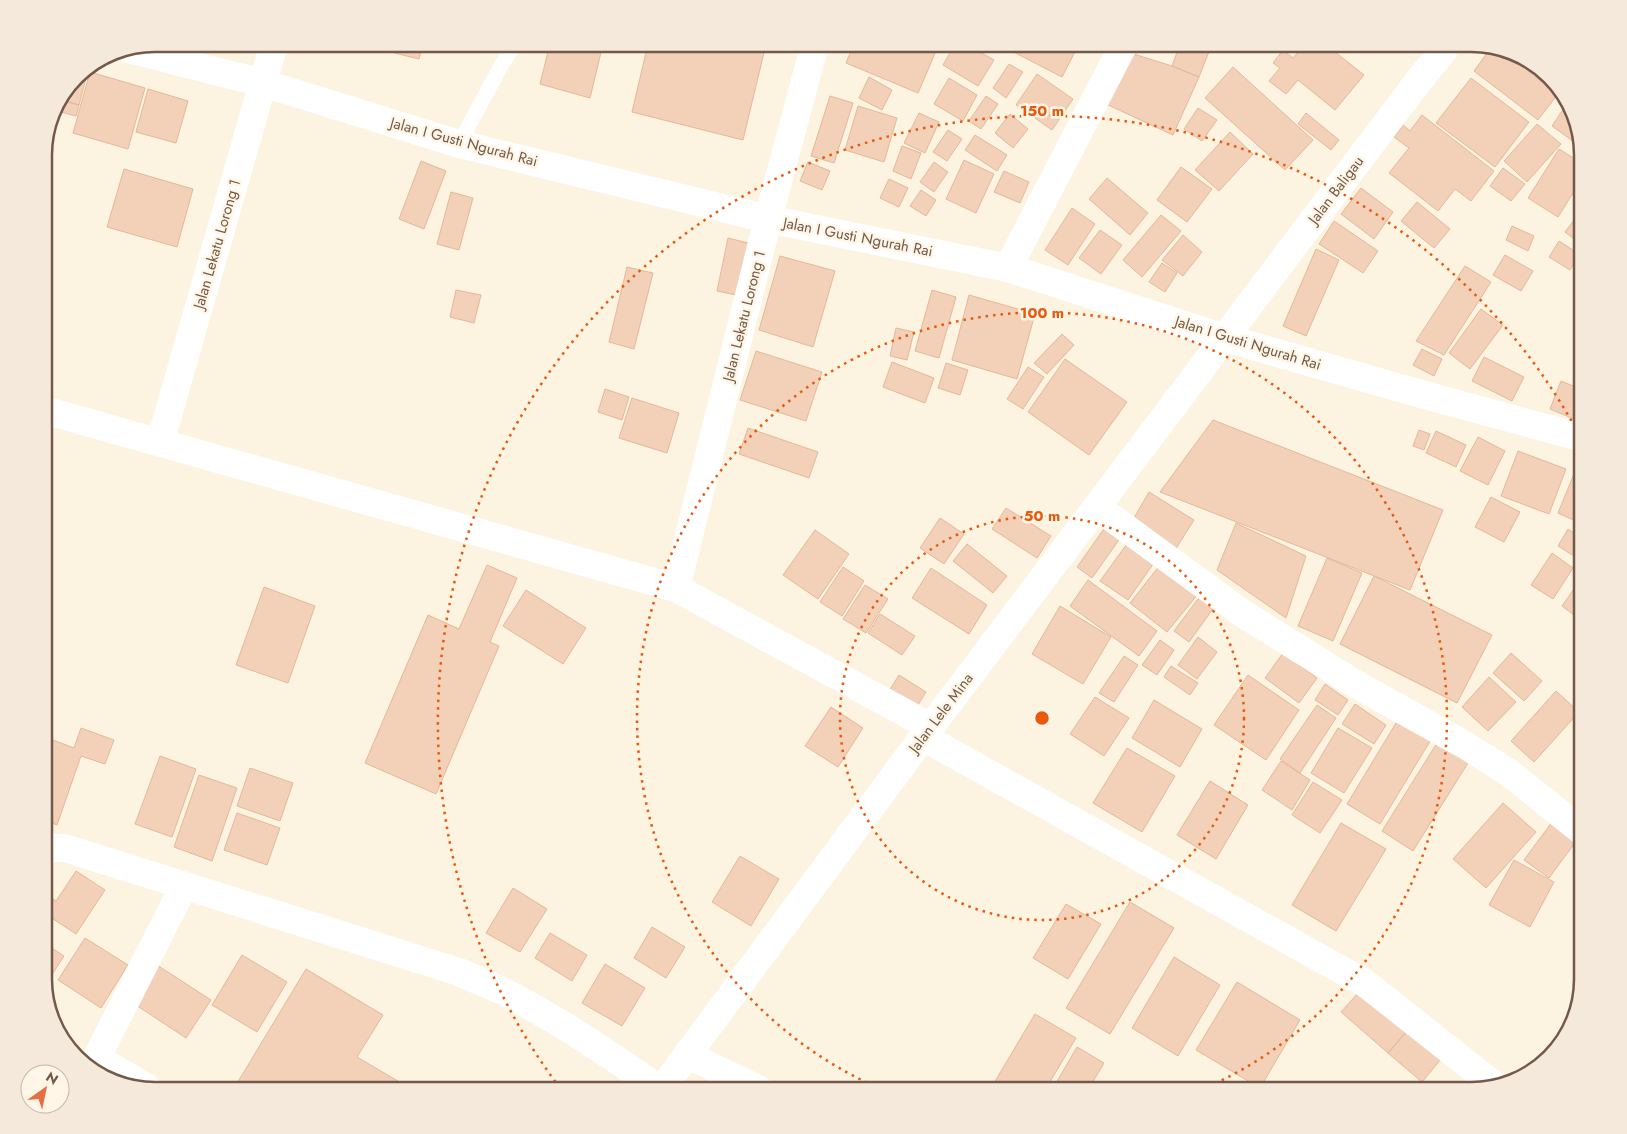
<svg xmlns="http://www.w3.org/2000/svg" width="1627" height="1134" font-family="Jost,sans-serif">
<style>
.building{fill:#f2d1b8;stroke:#e5b898}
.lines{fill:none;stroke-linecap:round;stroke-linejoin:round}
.service{stroke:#fff;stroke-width:15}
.minor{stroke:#fff;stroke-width:28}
.secondary{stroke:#fff;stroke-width:28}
.ring{fill:none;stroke:#e8590c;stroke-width:2.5;stroke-dasharray:2.5 5}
.labels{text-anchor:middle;stroke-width:5;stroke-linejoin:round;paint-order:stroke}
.street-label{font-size:15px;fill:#745948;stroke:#fff6e7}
.rim{fill:none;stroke:#745948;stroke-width:2.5}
.centre{fill:#e8590c;stroke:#fff6e7;stroke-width:2.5}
.ring-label{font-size:15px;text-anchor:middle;font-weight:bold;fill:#e8590c;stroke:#fff6e7;stroke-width:5;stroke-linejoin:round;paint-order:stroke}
</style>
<rect width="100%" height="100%" fill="#fcf3e1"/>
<path class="building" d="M358,44H423L419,59Z
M550,44H603L590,98L540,84Z
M648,44H766L743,140L632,112Z
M854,44H939L918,93L846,63Z
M955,44H966L994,60L978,86L943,65Z
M998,44H1079L1062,77Z
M1180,44H1212L1199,77L1172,66Z
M1305,44H1325L1364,75L1335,110L1298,80L1286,94L1269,81L1280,68L1273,63L1283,50L1293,58Z
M1490,49L1506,54L1558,94L1538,120L1474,71Z
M1124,51L1172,66L1199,77L1173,135L1106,104Z
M1514,57L1534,63L1553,84L1552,85Z
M1009,64L1023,72L1006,98L993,88Z
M1233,67L1313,140L1285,170L1205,98Z
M90,72L145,88L128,149L73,133Z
M82,73L87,74L79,105L61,100L77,76Z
M1037,74L1073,99L1052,130L1016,105Z
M869,77L892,90L882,110L859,98Z
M949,78L977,95L963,121L934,104Z
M1471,78L1529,122L1495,167L1436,123Z
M148,89L188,101L176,143L136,132Z
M830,96L853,103L834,163L811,156Z
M986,96L998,104L981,129L969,121Z
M64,101L79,105L76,116L61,112Z
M1568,102L1572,106L1581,147L1552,126Z
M858,106L897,118L884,162L845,150Z
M1198,108L1217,120L1202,141L1184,129Z
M919,113L939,122L925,153L904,143Z
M1306,113L1339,140L1331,150L1298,124Z
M1010,114L1028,129L1013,148L995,133Z
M1422,115L1494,171L1471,201L1455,189L1438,211L1389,173L1409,148L1394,137L1403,125L1410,131Z
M1537,124L1561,144L1527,182L1504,161Z
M948,130L962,139L947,161L933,152Z
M1230,132L1253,154L1219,191L1195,170Z
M975,135L1007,155L997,171L965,150Z
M902,146L921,153L911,179L893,171Z
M1559,149L1583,164V177L1558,217L1528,198Z
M964,160L994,174L976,213L946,199Z
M421,161L446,171L424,229L399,219Z
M808,162L830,171L822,190L800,181Z
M934,162L948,172L934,192L920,182Z
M1181,167L1212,189L1187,222L1157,200Z
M1503,168L1525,184L1511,201L1490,186Z
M124,169L193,189L177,247L107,227Z
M1004,171L1029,182L1020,203L994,192Z
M1107,178L1148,213L1130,235L1089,199Z
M889,179L908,188L899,207L880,198Z
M1361,188L1393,212L1374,239L1341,214Z
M921,190L936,200L926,216L910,206Z
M451,192L473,198L459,250L437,244Z
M1417,202L1450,229L1434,248L1401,221Z
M1072,208L1095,224L1068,265L1045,250Z
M1583,208V246L1565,232Z
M1161,215L1181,231L1142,277L1123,260Z
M1334,221L1378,251L1363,273L1319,244Z
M1512,226L1534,236L1528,251L1506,240Z
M1100,230L1122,245L1101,274L1079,258Z
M1183,235L1202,252L1183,276L1162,260Z
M728,238L752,244L741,296L717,291Z
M1559,241L1579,254L1570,270L1549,257Z
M1316,249L1339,260L1306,336L1283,326Z
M1505,255L1533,271L1521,291L1493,275Z
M780,256L835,271L813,347L759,330Z
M1162,263L1177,273L1165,292L1149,282Z
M1583,263V281L1575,276Z
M1465,266L1491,282L1444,355L1416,341Z
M627,267L653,273L634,349L609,342Z
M456,290L481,295L474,323L450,317Z
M932,290L956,297L939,358L915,351Z
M969,295L1035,314L1017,379L952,360Z
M1481,309L1503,325L1470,369L1449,353Z
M896,328L914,332L907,360L890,356Z
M1062,334L1074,345L1047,374L1034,363Z
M1422,349L1442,359L1434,376L1413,365Z
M756,351L822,372L806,421L740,400Z
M1484,357L1524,377L1512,401L1472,381Z
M1065,359L1127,402L1089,455L1028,412Z
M892,362L934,378L925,403L883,387Z
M1582,362L1583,363V383L1573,378Z
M946,363L968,370L960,395L938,388Z
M1028,367L1044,377L1023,409L1007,399Z
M1561,381L1583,390V397L1574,419L1550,409Z
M605,389L629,397L622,420L598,412Z
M632,398L679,413L667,453L619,438Z
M1213,420L1443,510L1410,590L1160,492Z
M748,428L818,452L809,478L739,454Z
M1419,430L1430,434L1424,450L1413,446Z
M1436,431L1466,445L1456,467L1426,453Z
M1478,437L1505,451L1488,485L1460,471Z
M1518,451L1566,469L1549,514L1501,496Z
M1576,469L1583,472V514L1580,523L1558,513Z
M1149,492L1194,520L1175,550L1131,523Z
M1491,497L1520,512L1504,542L1475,527Z
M1006,508L1051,536L1037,558L992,529Z
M940,518L964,534L944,564L920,548Z
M1236,523L1306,556L1286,618L1217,570Z
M1106,526L1121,537L1092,578L1077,567Z
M1568,529L1583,539V543L1574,556L1558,546Z
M815,530L849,554L818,599L783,575Z
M1129,541L1156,560L1128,600L1100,581Z
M967,544L1007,576L993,593L953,561Z
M1552,553L1573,568L1553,599L1531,585Z
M1327,558L1362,573L1333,641L1298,626Z
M487,565L517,578L490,642L499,646L436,794L365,763L428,615L459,629Z
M1160,565L1198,594L1167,632L1130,603Z
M843,567L864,581L842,616L820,602Z
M931,568L987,605L969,634L912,598Z
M1374,576L1492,635L1457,703L1340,644Z
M1583,576V622L1562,606Z
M1088,580L1157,631L1139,656L1070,606Z
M865,585L888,599L866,633L843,619Z
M264,587L315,606L288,683L236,665Z
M526,590L586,628L563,664L503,626Z
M1201,595L1215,606L1189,642L1174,631Z
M1060,606L1111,637L1083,684L1032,654Z
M880,614L915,636L902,655L868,633Z
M1198,637L1217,652L1197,679L1178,665Z
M1160,640L1174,650L1157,675L1142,665Z
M1283,653L1317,678L1299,703L1265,678Z
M1511,653L1542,681L1524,701L1493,673Z
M1124,656L1138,665L1114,702L1099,693Z
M1171,666L1198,683L1190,695L1164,677Z
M899,675L926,692L916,708L889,691Z
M1248,675L1299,710L1266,760L1214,725Z
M1489,677L1516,702L1488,731L1462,707Z
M1325,684L1348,700L1338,715L1315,700Z
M1556,691L1579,712L1534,762L1511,741Z
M1095,697L1129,718L1104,756L1070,734Z
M1154,700L1202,729L1180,767L1132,738Z
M1355,704L1386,725L1374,744L1342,724Z
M1317,705L1336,718L1300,773L1280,759Z
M831,707L863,728L838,767L805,746Z
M1399,718L1432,738L1380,824L1347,804Z
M81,728L114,740L105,764L81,756L57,825L44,820V741L45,737L74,748Z
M1338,728L1372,748L1344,793L1311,773Z
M1437,743L1468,763L1413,851L1382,831Z
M1127,748L1175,776L1142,832L1093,803Z
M160,756L196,769L172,837L135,824Z
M1281,761L1310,780L1292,810L1262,790Z
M250,768L293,783L280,821L237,806Z
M199,775L237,788L212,861L174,847Z
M1210,781L1248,805L1216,859L1177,835Z
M1313,782L1342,800L1320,833L1292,815Z
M1503,803L1536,832L1486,888L1453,859Z
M237,813L280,828L267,865L224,850Z
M1552,822L1577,840L1549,878L1524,860Z
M1341,823L1386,849L1336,931L1292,905Z
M740,856L779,879L751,926L712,902Z
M1514,860L1554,882L1530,927L1489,905Z
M76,871L105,890L76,934L44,913V893L56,901Z
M513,888L547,909L520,952L486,933Z
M1130,902L1174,928L1110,1034L1066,1008Z
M1066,904L1101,924L1068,979L1033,958Z
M652,927L685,947L666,978L634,958Z
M550,933L587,955L572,981L535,958Z
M85,938L128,965L101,1008L58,980Z
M44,943L64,956L44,987Z
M242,955L287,982L257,1032L212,1005Z
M1174,957L1220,985L1178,1056L1132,1028Z
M605,964L645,988L622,1026L582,1003Z
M157,965L211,1000L186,1038L133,1003Z
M306,969L383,1015L357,1057L413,1090H233Z
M1237,982L1300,1020L1260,1088L1196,1050Z
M1359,992L1407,1031L1388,1053L1341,1012Z
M1035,1014L1076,1038L1045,1090H1005L994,1083Z
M1407,1031L1441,1059L1422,1082L1388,1053Z
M68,1044L85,1055L82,1059Z
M1077,1047L1104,1063L1088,1090H1052Z
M1372,1083L1384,1090H1367Z"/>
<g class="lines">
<path class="service" d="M459,144L502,64L515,44"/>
<path class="minor" d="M1008,268L1124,44
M44,410L676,588L931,727
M160,443L274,44
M1097,507L1245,615L1354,683L1465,745L1508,772L1583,832
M676,588L768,219L815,44
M923,737L1365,983L1494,1085
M44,848H65L459,972C472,978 485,983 498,989C555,1017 608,1054 661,1090
M688,1055L760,1090
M97,1058L146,1087
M91,1069L184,886
M661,1090L923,737L1420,79L1449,44"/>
<path class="secondary" d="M128,49L263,83L459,144L768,219L1008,268L1225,338L1421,394L1583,438"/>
</g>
<g class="ring">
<circle cx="1042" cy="718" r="202"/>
<path d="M881 1089A405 405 0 1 1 1203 1089"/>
<path d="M1573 1012A607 607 0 0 1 1545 1057M560 1088A607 607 0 1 1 1583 442"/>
</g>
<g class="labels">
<g class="street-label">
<text transform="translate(464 142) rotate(15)" y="5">Jalan I Gusti Ngurah Rai</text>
<text transform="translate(1336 190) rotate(-53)" y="5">Jalan Baligau</text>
<text transform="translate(858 237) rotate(11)" y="5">Jalan I Gusti Ngurah Rai</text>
<text transform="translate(217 244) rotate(-74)" y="5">Jalan Lekatu Lorong 1</text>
<text transform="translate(744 316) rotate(-76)" y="5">Jalan Lekatu Lorong 1</text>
<text transform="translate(1248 343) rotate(17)" y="5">Jalan I Gusti Ngurah Rai</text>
<text transform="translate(941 713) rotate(-53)" y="5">Jalan Lele Mina</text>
</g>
</g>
<path d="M0 0H1627V1134H0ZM155 52H1471A103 103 0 0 1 1574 155V979A103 103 0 0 1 1471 1082H155A103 103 0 0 1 52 979V155A103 103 0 0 1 155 52Z" fill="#f4e9da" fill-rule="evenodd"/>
<path class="rim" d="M155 52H1471A103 103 0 0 1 1574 155V979A103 103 0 0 1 1471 1082H155A103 103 0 0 1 52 979V155A103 103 0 0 1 155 52Z"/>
<circle cx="1042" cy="718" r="8" class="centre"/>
<g class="ring-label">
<text x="1042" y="116">150 m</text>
<text x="1042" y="318">100 m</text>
<text x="1042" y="521">50 m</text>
</g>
<g transform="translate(45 1089) rotate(33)"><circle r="24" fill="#fff6e7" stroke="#c7b7a7"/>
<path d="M0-4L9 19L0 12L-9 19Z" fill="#e96d43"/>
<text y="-8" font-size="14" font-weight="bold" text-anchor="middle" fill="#745948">N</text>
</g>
</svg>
